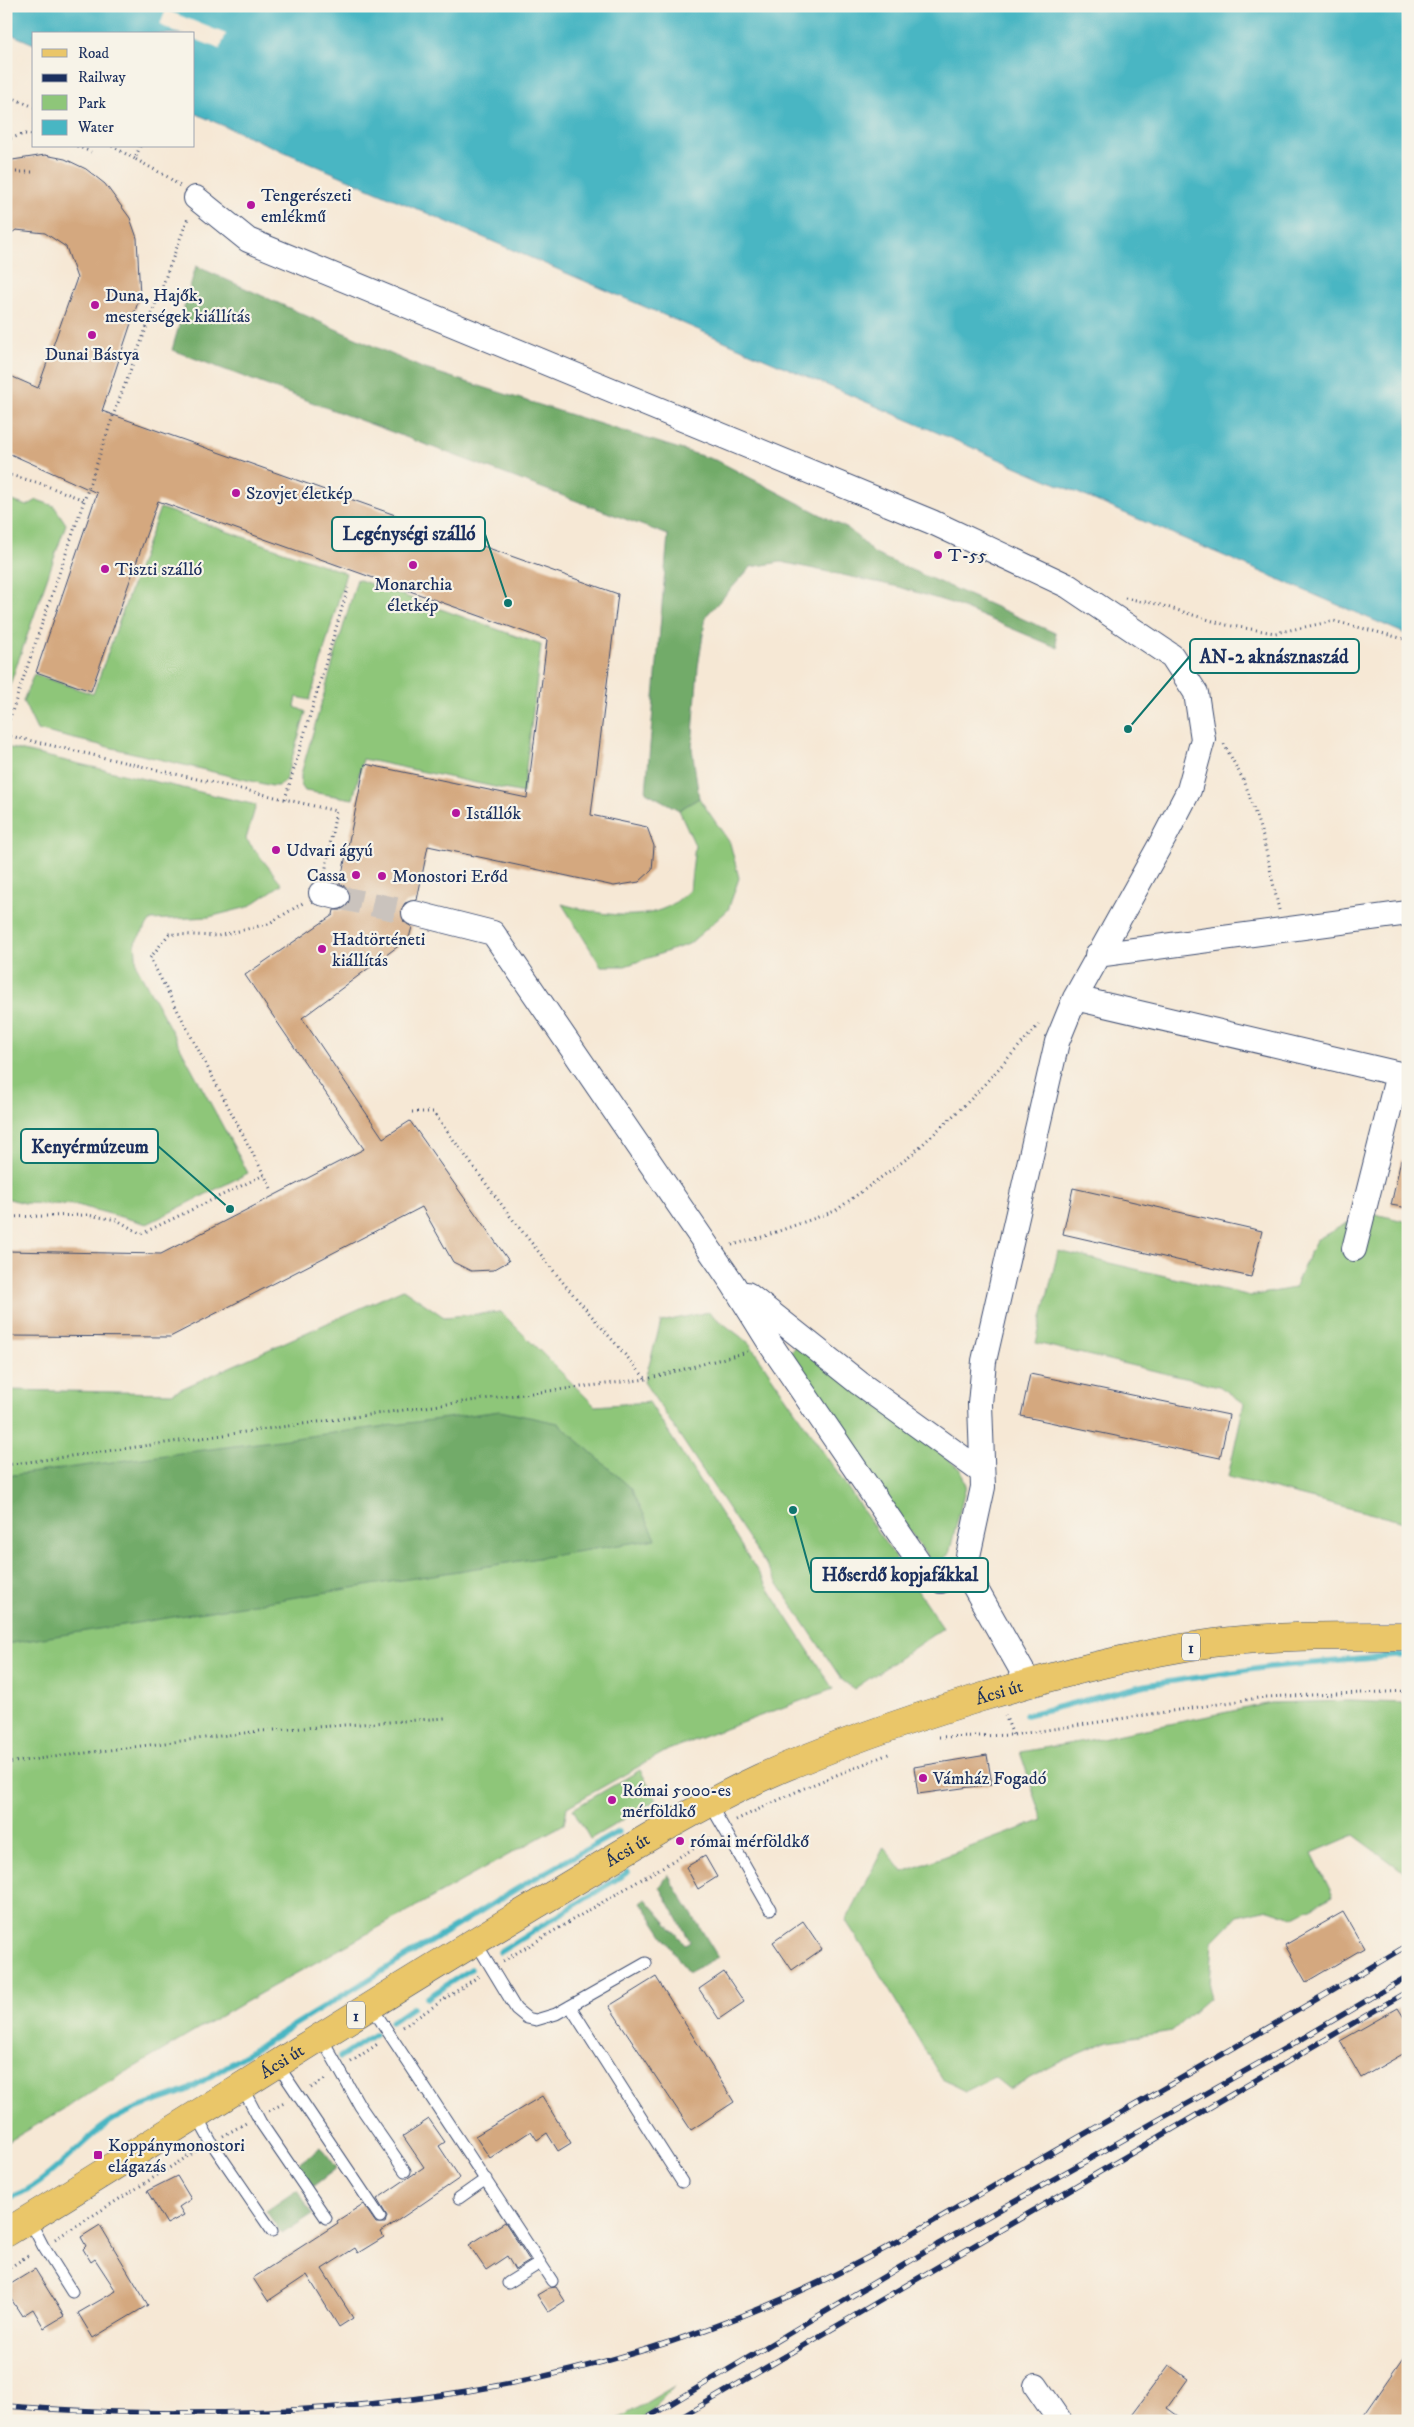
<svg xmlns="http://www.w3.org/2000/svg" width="1414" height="2427" font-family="'IM FELL DW Pica',serif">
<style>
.green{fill:#8ec679;stroke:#547a6c}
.forest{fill:#72ab69;stroke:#466d64}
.water{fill:#48b6c3;stroke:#327290}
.pier{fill:#f6e8d5}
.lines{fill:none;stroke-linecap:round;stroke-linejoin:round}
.stream{stroke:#48b6c3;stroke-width:5.5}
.building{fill:#d4a87f}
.street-tunnel{stroke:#cac3bd;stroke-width:24;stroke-dasharray:24 12;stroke-linecap:butt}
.lane-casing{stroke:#3c4b70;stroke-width:13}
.street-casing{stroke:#3c4b70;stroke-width:26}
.primary-casing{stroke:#3c4b70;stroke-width:29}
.path{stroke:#3c4b70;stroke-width:3;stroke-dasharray:1 4;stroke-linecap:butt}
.lane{stroke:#fff;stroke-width:11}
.street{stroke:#fff;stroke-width:24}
.primary{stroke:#eac669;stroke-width:28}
.rail-casing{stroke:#1b2f5e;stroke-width:5.5}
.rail{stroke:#f7f3e8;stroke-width:4;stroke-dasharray:11;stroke-linecap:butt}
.poi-dot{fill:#b5179e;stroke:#f7f3e8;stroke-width:2}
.labels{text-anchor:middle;stroke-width:4.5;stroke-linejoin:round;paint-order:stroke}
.shield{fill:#f7f3e8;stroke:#5d6a87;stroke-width:1}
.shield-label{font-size:16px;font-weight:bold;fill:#1b2f5e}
.poi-label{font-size:18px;fill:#1b2f5e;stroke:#f7f3e8;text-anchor:start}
.street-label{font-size:18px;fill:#1b2f5e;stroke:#f7f3e8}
.leader{fill:none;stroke:#0f766e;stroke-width:2}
.callout-dot{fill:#0f766e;stroke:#f7f3e8;stroke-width:2}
.callout{fill:#f7f3e8;stroke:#0f766e;stroke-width:2}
.callout-label{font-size:19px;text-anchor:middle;font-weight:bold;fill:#1b2f5e}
</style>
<rect width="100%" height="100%" fill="#f7f3e8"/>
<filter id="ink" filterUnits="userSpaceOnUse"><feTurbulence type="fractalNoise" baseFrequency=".02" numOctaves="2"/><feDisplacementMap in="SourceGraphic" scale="10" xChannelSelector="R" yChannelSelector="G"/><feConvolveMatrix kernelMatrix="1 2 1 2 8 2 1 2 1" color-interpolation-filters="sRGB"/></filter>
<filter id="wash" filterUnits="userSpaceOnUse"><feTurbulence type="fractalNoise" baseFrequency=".0096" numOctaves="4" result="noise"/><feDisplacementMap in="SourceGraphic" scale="20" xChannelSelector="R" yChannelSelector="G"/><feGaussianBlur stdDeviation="1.12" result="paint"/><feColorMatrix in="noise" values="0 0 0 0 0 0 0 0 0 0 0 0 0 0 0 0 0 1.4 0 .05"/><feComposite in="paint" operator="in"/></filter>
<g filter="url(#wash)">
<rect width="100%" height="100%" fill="#f6e8d5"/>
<path class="green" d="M6,499L27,506L37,500L54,506L66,524L6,696Z
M160,508L346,573L310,700L297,697L295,707L306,712L285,781L278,786H272L37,730L23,701L34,674L93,694Z
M357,579L541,645L523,793L363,759L353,799L305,791L301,785V774Z
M6,747L256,805L246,839L282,884L248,907L209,917L151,920L135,942L137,967L248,1173L147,1224L77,1205L24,1203L6,1198Z
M699,798L730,843L739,878L728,910L689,944L625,966H601L562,904C594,913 638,923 669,906C676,903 684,895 690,890L695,845L679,810Z
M1367,1212L1408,1222V1523L1228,1477L1244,1403L1219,1386L1036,1343L1058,1251L1251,1296L1294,1288L1316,1240Z
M403,1289L444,1317L501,1312L595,1406L649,1402L833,1689L668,1750L567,1807L564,1824L243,2003L6,2143V1390L172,1393Z
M708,1312L749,1343L943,1628L854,1689L842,1680L644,1382L661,1322Z
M797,1343L961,1470L966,1486L949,1554L934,1566L788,1356Z
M1349,1701L1402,1703L1408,1709V1875L1354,1835L1312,1853L1333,1896L1293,1917L1269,1909L1237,1916L1213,1941L1209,1998L1172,2031L1109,2041L1060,2062L1009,2089L994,2077L966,2091L942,2079L875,1966L846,1921L884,1847L903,1872L1043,1820L1020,1752L1102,1738L1271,1703Z
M640,1770L657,1800L590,1839L573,1809Z
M676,2385L640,2421H615Z"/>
<path class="forest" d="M196,266L422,368L718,461L850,530L875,554L1055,633L1058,648L951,603L899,587L781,562L751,567L706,616L698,667L692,748L699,798L679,810L646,792L668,535L172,350Z
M500,1411L558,1423L631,1488L656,1539L6,1644V1476Z
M668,1875L718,1957L688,1973L641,1902L646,1899L685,1944L690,1941L660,1887Z
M321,2147L337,2168L312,2187L298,2164Z
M297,2190L313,2214L282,2234L266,2211Z"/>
<path class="water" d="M6,6H1408V635L194,113V34H34V44L6,32Z"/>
<path class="pier" d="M166,10L226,34L220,49L194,39V34H181L160,25Z"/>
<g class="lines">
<path class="stream" d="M1026,1715L1146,1685L1269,1667L1408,1655
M500,1952L628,1872
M427,1998L471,1969
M391,2022L413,2007
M340,2057L375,2034
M6,2198C39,2193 77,2145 104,2126C128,2108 161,2101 188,2090L528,1882L618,1832"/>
</g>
<g id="blocks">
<path class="building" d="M45,155L65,159L86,169L105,184L130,218L137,238L140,296L102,411L618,594L591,815L647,827L654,846L652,870L639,882L614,886L428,846L417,900L405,903L401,910L404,922L412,927L409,938L302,1018L383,1138L410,1121L509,1261L493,1270L471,1271L453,1262L422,1207L170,1337L6,1336V1251L161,1254L364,1149L245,975L333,915L334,910H341L347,906L350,900V893L346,887L340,884L365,764L527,798L547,640L158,501L91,691L36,672L97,493L6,452V374L38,388L77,278L66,247L45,233L16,230L6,237V161Z
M1401,1160L1408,1161V1208L1391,1205Z
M1073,1188L1262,1231L1251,1277L1063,1234Z
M1030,1374L1229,1415L1220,1458L1021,1416Z
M987,1755L992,1784L918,1794L914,1767Z
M705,1856L717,1877L698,1889L686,1867Z
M1343,1912L1364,1948L1306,1982L1285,1945Z
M803,1921L822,1949L792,1970L773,1942Z
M724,1972L744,2002L719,2019L699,1989Z
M656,1977L734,2102L691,2130L609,2006Z
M1398,2008L1408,2024V2051L1361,2078L1340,2041Z
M542,2096L571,2143L558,2151L547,2133L537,2140L531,2131L490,2158L475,2136Z
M429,2119L445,2142L439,2146L460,2178L381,2232L384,2237L358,2253L355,2248L322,2269L353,2318L339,2327L307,2275L268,2301L253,2278L338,2223L337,2221L363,2204L376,2223H385L387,2216L377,2199L424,2167L403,2136Z
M177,2176L191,2199L179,2207L184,2215L167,2224L147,2191Z
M505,2222L530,2261L515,2270L507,2256L486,2270L469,2245Z
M100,2225L148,2305L93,2338L78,2313L116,2291L95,2259L91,2262L83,2249L86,2246L81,2237Z
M35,2269L64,2316L44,2328L33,2309L22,2316L6,2291V2287Z
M556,2287L565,2301L548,2312L537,2295L549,2288Z
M1408,2352V2421H1360Z
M1169,2365L1188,2379L1167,2408L1185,2421H1127Z"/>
</g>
</g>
<g filter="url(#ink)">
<use href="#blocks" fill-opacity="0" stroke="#3c4b70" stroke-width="1"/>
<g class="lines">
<path class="street-tunnel" d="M337,897L414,913"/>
<defs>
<path id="lane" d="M710,1804L770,1909
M475,1941L516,2009L527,2018L536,2020L556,2014L646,1963
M371,2006L552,2281
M570,2006L682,2182
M321,2037L360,2106L405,2171
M277,2064L380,2217
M242,2087L261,2123L326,2218
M196,2115L211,2142L272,2231
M459,2198L486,2179
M29,2219L43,2246L72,2292
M508,2283L540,2263"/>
<path id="street" d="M196,198L248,240L932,522L1068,586L1172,656L1196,693L1203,739L1189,790L1164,838L1075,998L1057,1042L984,1361L980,1404L983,1487L965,1570L1029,1683
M321,893L337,897
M414,913L493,933L733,1284L771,1345L927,1574L941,1581L965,1570
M1097,955L1408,913
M1075,998L1408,1076
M1354,1249L1398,1074
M747,1294L859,1383L982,1472
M1036,2386L1060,2421"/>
<g id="primary">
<path id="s1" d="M6,2233C181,2126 353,2014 529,1909C605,1864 680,1815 760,1778C831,1746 904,1721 979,1698C1056,1675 1133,1654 1213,1643C1278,1635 1343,1636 1408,1636"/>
</g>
</defs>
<use href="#lane" class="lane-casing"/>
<use href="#street" class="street-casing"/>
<use href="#primary" class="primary-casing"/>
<path class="path" d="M6,95L34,107
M6,140L24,134L34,135
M77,146L91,152
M112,146L135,159
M140,146L135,159L168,177L180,186
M6,172H35
M6,474L39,483L84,500
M1125,598L1157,604L1226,625L1275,633L1334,621L1408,640
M6,729L113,416L188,218
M6,735L336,811L325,873
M1224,744L1245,783L1263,837L1279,910
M285,799L348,588
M412,1112H433L510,1216L565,1285L646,1379
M271,1188L150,958L169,934L218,936L268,924L303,903
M6,1217L87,1215L117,1220L141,1234L264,1175
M732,1245L762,1237L835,1211L909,1157L972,1098L1041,1022
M6,1465L491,1398L647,1379L751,1351
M1005,1715L1013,1735
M939,1737L1013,1735L1265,1697L1408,1691
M6,1763L260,1731L445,1718
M736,1820L802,1789L891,1753
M503,1961L713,1837
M403,2027L479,1976
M351,2062L379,2043
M311,2088L327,2078
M269,2111L286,2102
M223,2136L246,2123
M55,2239L198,2150
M6,2270L30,2254"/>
<use href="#lane" class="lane"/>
<use href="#street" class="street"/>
<use href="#primary" class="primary"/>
<defs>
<path id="rail" d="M6,2406C281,2427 555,2405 807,2288C894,2248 976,2195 1060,2148C1177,2081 1293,2014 1408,1945
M642,2421L937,2245L1300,2040L1408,1976
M675,2421L1408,1991"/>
</defs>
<use href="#rail" class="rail-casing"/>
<use href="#rail" class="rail"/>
</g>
</g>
<g class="poi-dot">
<circle cx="251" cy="205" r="5"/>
<circle cx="95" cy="305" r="5"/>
<circle cx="92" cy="335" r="5"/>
<circle cx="236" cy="493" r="5"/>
<circle cx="938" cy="555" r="5"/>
<circle cx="413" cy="565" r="5"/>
<circle cx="105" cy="569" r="5"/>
<circle cx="456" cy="813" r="5"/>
<circle cx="276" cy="850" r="5"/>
<circle cx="356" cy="875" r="5"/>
<circle cx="382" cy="876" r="5"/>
<circle cx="322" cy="949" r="5"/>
<circle cx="923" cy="1778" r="5"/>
<circle cx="612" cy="1800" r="5"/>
<circle cx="680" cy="1841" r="5"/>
<rect x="93" y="2150" width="10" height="10" rx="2.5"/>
</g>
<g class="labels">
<g class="shield">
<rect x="1182" y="1633.5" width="18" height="27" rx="4"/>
<rect x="347" y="2001.5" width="18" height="27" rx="4"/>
</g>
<g class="shield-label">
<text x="1191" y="1653">1</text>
<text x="356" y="2021">1</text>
</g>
<g class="poi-label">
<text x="261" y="201">Tengerészeti<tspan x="261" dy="21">emlékmű</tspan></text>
<text x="105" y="301">Duna, Hajők,<tspan x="105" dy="21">mesterségek kiállítás</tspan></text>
<text x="92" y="360" text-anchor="middle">Dunai Bástya</text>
<text x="246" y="499">Szovjet életkép</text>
<text x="948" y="561">T-55</text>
<text x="115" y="575">Tiszti szálló</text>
<text x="413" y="590" text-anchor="middle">Monarchia<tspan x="413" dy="21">életkép</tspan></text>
<text x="466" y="819">Istállók</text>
<text x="286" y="856">Udvari ágyú</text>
<text x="346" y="881" text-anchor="end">Cassa</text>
<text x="392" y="882">Monostori Erőd</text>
<text x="332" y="945">Hadtörténeti<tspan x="332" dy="21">kiállítás</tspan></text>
<text x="933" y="1784">Vámház Fogadó</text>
<text x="622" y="1796">Római 5000-es<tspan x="622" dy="21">mérföldkő</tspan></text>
<text x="690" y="1847">római mérföldkő</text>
<text x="108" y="2151">Koppánymonostori<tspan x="108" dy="21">elágazás</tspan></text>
</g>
<g class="street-label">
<text dy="6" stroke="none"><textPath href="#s1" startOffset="1135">Ácsi út</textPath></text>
<text dy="6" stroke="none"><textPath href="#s1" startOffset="730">Ácsi út</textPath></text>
<text dy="6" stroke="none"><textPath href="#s1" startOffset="325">Ácsi út</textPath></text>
</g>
</g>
<path class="leader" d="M508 603L485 534M1128 729L1190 656M230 1209L158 1146M793 1510L811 1575"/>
<g class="callout-dot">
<circle cx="508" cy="603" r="5"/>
<circle cx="1128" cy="729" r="5"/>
<circle cx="230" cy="1209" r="5"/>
<circle cx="793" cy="1510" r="5"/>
</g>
<g class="callout">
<rect x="332" y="517" width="153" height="34" rx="5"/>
<rect x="1190" y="639" width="169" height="34" rx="5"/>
<rect x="21" y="1129" width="137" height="34" rx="5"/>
<rect x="811" y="1558" width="177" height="34" rx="5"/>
</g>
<g class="callout-label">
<text x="409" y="540">Legénységi szálló</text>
<text x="1274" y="663">AN-2 aknásznaszád</text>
<text x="90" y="1153">Kenyérmúzeum</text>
<text x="900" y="1581">Hőserdő kopjafákkal</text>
</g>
<rect width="1414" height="2427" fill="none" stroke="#f7f3e8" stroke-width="25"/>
<rect x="32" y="32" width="162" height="115" fill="#f7f3e8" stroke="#9fa5b1"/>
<rect x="42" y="49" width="25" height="8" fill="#eac669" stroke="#9fa5b1"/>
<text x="78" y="58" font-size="15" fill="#1b2f5e">Road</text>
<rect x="42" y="74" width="25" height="8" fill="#1b2f5e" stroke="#9fa5b1"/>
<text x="78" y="82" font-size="15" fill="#1b2f5e">Railway</text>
<rect x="42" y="95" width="25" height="15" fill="#8ec679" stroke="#9fa5b1"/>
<text x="78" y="108" font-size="15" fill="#1b2f5e">Park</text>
<rect x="42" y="120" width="25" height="15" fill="#48b6c3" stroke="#9fa5b1"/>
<text x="78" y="132" font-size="15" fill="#1b2f5e">Water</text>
</svg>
